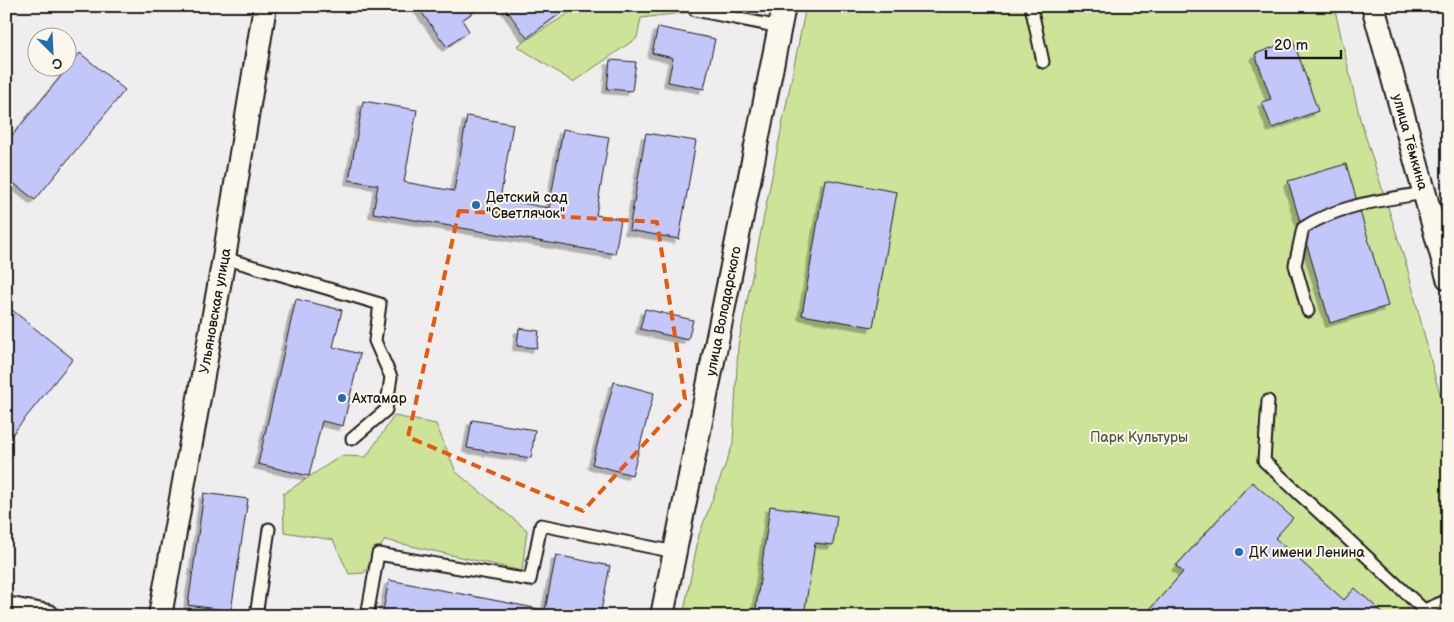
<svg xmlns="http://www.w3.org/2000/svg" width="1454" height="622" font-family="'Balsamiq Sans',sans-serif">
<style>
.green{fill:#cce398;stroke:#74805a}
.building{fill:#c3c6f8;stroke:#1c1c1c;filter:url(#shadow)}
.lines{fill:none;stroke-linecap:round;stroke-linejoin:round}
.lane-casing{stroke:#1c1c1c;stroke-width:15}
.street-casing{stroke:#1c1c1c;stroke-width:26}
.lane{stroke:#fbf7ec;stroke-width:11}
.street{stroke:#fbf7ec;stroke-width:22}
.marked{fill:none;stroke:#e8590c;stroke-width:4;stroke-dasharray:10 6;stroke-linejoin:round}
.poi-dot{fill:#1f6fb2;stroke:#fbf7ec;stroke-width:2}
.labels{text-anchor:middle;stroke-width:4;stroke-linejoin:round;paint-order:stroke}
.street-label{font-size:14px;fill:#1c1c1c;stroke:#fbf7ec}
.poi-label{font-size:14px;fill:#1c1c1c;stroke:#fbf7ec;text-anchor:start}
.park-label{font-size:14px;fill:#515841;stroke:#fbf7ec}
</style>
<defs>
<filter id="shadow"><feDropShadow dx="-4.5" dy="4.5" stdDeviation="0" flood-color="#0004"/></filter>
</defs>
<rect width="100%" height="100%" fill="#f0edee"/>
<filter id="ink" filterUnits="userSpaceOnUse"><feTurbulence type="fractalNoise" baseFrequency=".02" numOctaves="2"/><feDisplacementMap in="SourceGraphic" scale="10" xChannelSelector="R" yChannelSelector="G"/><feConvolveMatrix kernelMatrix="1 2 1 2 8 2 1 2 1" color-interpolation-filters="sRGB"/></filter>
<g filter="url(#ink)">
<path class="green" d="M580,6H739L641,18L637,38L573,82L517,46Z
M806,6H1334L1360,119L1407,267L1436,381L1448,418V616H683L699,535L733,444L738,346Z
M394,416L436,424L456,472L527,530L522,571L385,540L364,573L349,574L333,540L284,532L283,494L341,456L366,457Z"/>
<path class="building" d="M417,6H481L462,20L469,31L447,47Z
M509,6H570L527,38L506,9Z
M658,27L715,39L704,89L668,82L673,58L652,53Z
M1293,40L1318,111L1272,128L1262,102L1271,99L1255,54Z
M80,53L125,90L35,200L6,177V143Z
M610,60L636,62L632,91L607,89Z
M363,101L417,110L404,182L454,191L467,116L513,124L500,199L549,208L563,129L609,137L596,215L621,219L615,254L373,213L378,185L349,180Z
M646,133L696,141L679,239L629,230Z
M1346,164L1388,306L1330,323L1288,181Z
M825,179L897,192L873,327L802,315Z
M296,299L342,310L333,347L360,354L343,426L322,421L309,476L258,464Z
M6,305L73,359L6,442Z
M645,309L693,320L688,340L640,329Z
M519,328L539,331L537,348L517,346Z
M614,382L654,393L632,475L592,464Z
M472,420L535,430L531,458L467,448Z
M1252,482L1293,518L1275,538L1344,600L1355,588L1386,616H1144L1183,572L1176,566Z
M204,493L248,499L231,611L188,605Z
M770,506L837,516L833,545L815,543L804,616H755Z
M556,555L610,566L600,616H382L389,580L545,610Z"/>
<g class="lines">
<defs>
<path id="lane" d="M1031,6L1043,62
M695,10L780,27
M224,258L380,304L375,341L391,377L386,410L352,439
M1308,311L1295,265L1303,228C1338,205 1383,200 1424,193
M1268,401L1264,461L1424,610
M256,616L269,529
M367,616L378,554L530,580L541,525L675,552
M1419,616L1424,610L1448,600"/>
<g id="street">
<path id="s1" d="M1373,6L1448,278"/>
<path d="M6,608L48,616"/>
<path id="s2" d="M160,616L224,258L265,6"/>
<path id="s3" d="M662,616L784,6"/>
</g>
</defs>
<use href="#lane" class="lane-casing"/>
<use href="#street" class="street-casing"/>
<use href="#lane" class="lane"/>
<use href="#street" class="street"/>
</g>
</g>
<path class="marked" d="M459,211L657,222L685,399L583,511L408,437Z"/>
<g class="poi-dot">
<circle cx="476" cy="205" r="5"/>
<circle cx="342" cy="398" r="5"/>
<circle cx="1239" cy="552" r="5"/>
</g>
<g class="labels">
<g class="street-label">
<text dy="5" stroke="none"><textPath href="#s1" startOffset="141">улица Тёмкина</textPath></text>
<text dy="5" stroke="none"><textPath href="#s2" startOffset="310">Ульяновская улица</textPath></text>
<text dy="5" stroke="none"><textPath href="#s3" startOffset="311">улица Володарского</textPath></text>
</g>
<g class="poi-label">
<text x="486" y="202">Детский сад<tspan x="486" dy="16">"Светлячок"</tspan></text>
<text x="352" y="403">Ахтамар</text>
<text x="1249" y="557">ДК имени Ленина</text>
</g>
<g class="park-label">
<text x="1139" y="442">Парк Культуры</text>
</g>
</g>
<rect width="1454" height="622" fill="none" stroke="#fbf7ec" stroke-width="25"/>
<rect x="12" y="12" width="1429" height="597" fill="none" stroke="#1c1c1c" stroke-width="2" filter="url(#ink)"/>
<g transform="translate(52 52) rotate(156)"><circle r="24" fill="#fbf7ec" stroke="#a29f99"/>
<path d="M0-4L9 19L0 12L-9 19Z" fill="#1f6fb2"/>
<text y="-8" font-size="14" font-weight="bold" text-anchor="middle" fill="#1c1c1c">С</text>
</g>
<path d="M1266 50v8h75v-8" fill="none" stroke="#1c1c1c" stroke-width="2.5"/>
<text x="1274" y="50" font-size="15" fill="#1c1c1c" stroke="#fbf7ec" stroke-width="4" paint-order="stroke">20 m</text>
</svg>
